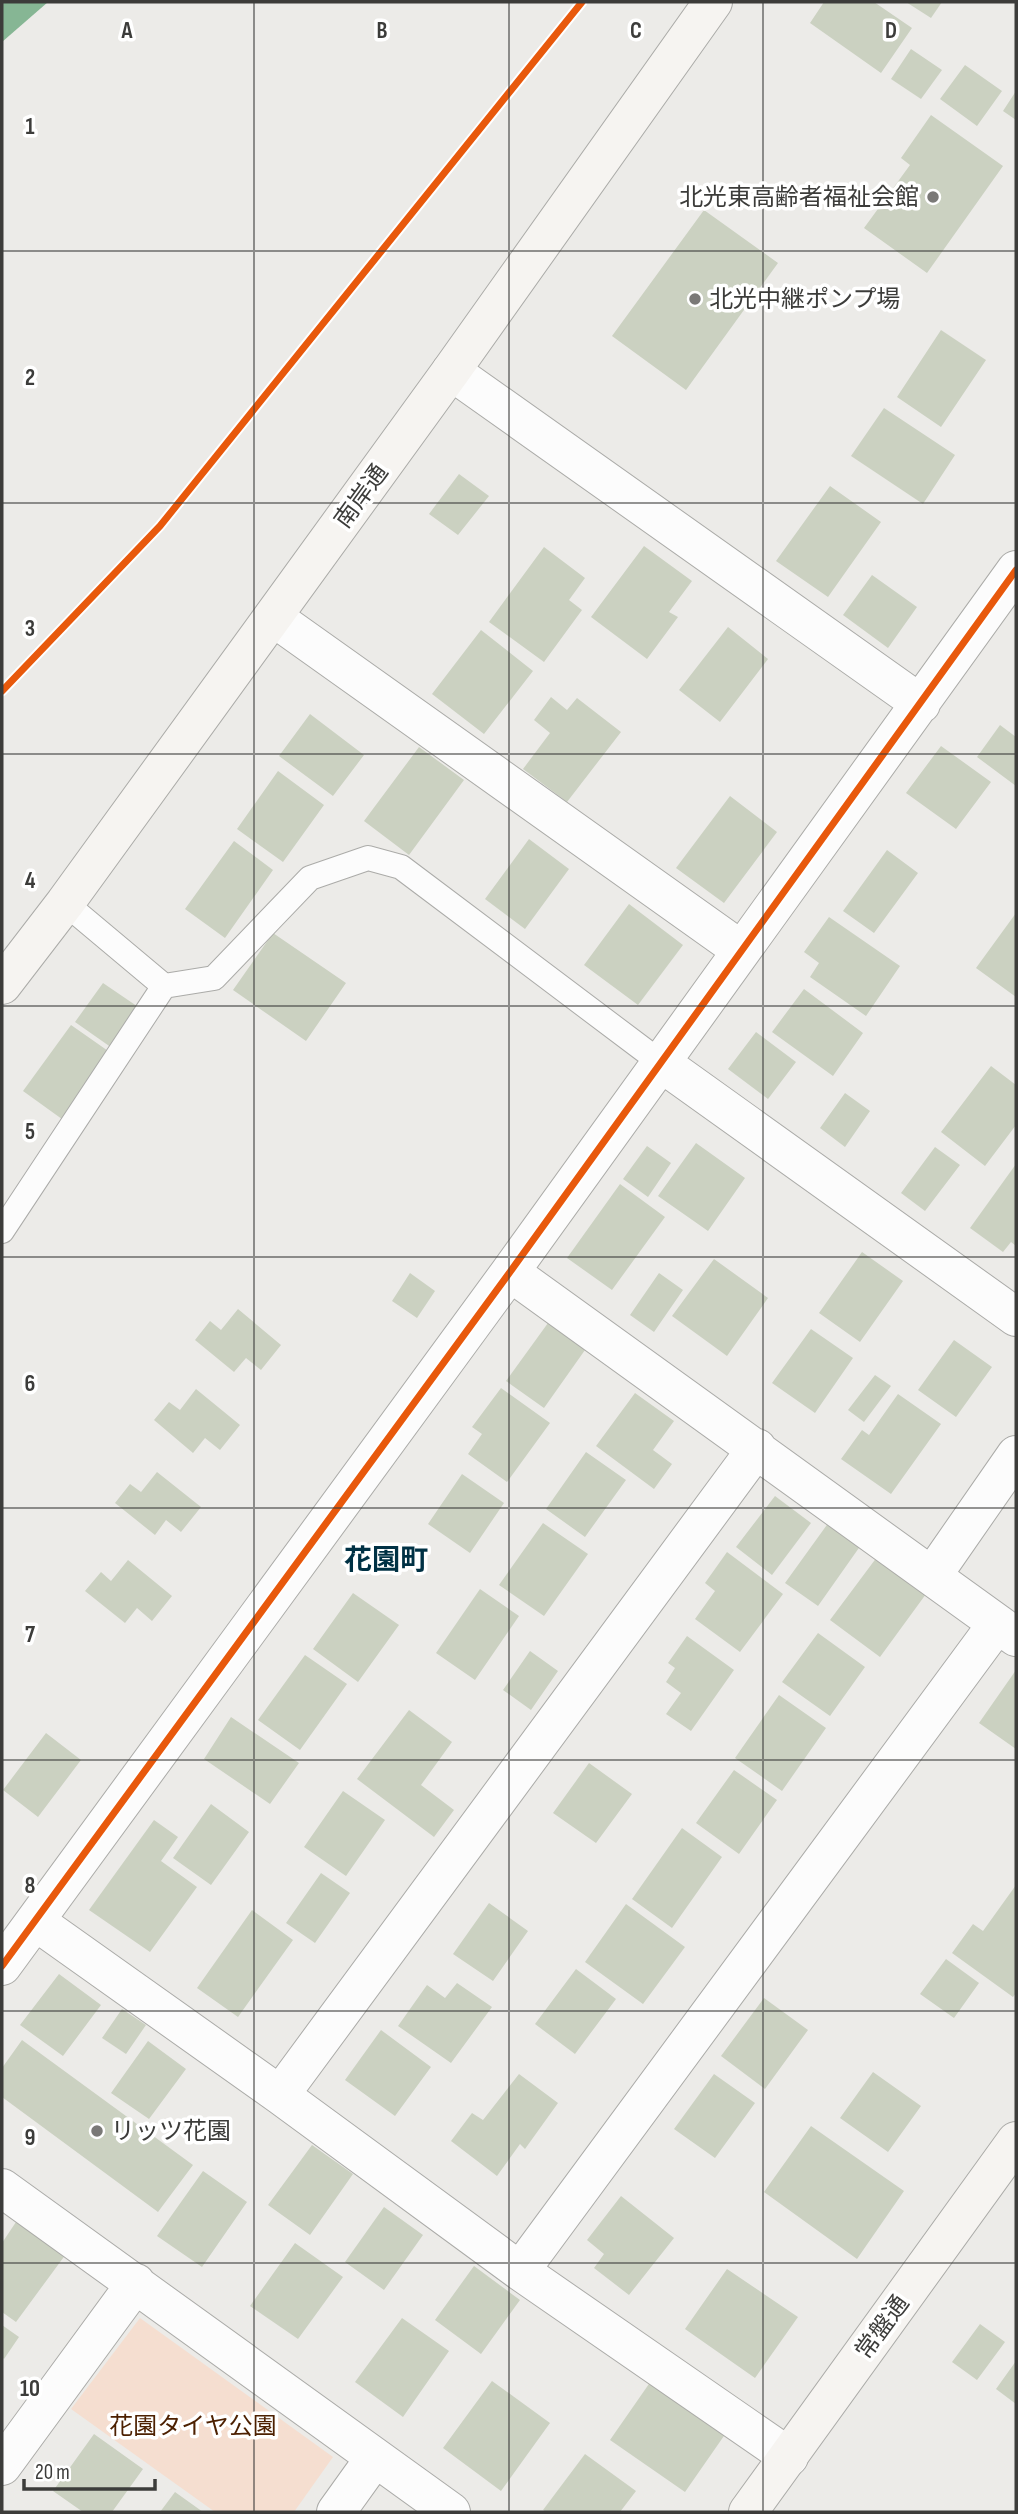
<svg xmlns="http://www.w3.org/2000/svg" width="1018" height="2514" font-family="'Sofia Sans Condensed','Noto Sans JP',sans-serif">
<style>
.green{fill:#f5ded0}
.water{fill:#86b694}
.building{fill:#cbd1c1}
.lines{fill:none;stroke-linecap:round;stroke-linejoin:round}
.lane-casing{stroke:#ababa8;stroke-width:26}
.street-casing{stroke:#ababa8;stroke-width:40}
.secondary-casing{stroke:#ababa8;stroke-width:40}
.lane{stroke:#fcfcfc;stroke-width:24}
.street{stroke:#fcfcfc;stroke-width:38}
.secondary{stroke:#f6f4f1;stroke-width:38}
.cycleway-casing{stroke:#fff;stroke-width:11}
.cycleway{stroke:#e8590c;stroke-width:7}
.grid{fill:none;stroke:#3c3c3a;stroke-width:2;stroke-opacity:0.55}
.poi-dot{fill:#7a7977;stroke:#fff;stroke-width:2.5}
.labels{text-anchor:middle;stroke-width:7;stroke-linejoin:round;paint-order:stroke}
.poi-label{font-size:24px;fill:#3c3c3a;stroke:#fff;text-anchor:start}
.street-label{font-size:24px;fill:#3c3c3a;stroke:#fff}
.park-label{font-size:24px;fill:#4c2001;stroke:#fff}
.quarter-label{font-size:28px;font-weight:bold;fill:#003144;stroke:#fff}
.grid-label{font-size:23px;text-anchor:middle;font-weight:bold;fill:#3c3c3a;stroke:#fff;stroke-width:7;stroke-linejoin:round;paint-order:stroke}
</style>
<rect width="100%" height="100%" fill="#ecebe8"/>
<path class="green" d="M140,2318L333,2457L294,2512H215L71,2409Z"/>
<path class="water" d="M2,2H48L2,42Z"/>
<path class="building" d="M824,2H874L912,28L881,73L810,23Z
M906,2H942L931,18Z
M911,49L942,70L921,99L891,79Z
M965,65L1002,91L977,126L940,99Z
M1016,91V120L1003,111Z
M931,115L1003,166L927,273L864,228L910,165L901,158Z
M704,210L778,263L686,390L612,336Z
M941,330L986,360L941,427L897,397Z
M884,408L955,455L923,504L851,456Z
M459,474L489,496L458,535L429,514Z
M830,486L881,522L828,597L776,561Z
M644,546L692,581L669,612L678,617L647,659L591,617Z
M544,547L585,578L569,600L582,610L544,662L489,622Z
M872,575L917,607L888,648L843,615Z
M728,627L768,659L720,722L679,690Z
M481,630L533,671L484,734L432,694Z
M551,697L567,710L577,698L621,732L567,802L523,769L550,733L534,720Z
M310,714L364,755L333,796L279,756Z
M1000,725L1016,737V786L977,757Z
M941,746L991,782L956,829L906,793Z
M419,747L464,780L409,855L364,821Z
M278,771L324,805L283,862L237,829Z
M730,796L777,832L724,903L676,868Z
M529,839L569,869L525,929L485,899Z
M234,841L273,870L225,938L185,909Z
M887,850L918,873L874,933L843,911Z
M629,904L683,945L638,1005L584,965Z
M1016,913V997L976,968Z
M829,917L900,966L866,1016L810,977L819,963L804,952Z
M273,933L346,983L306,1041L233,990Z
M103,983L150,1015L122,1055L75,1022Z
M804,989L863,1033L833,1076L772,1032Z
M71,1025L121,1060L73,1127L23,1091Z
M756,1032L796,1062L768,1099L728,1069Z
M991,1066L1016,1085V1125L985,1166L941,1132Z
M845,1093L870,1111L845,1147L820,1128Z
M696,1143L745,1178L708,1231L658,1196Z
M647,1146L671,1163L648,1197L623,1179Z
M935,1147L960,1165L925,1211L901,1193Z
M1016,1164V1246L1011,1242L1003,1252L970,1228Z
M620,1184L665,1217L612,1290L567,1258Z
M862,1252L903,1281L860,1342L819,1313Z
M714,1259L768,1298L727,1356L672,1316Z
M410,1273L435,1291L417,1318L392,1301Z
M659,1273L683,1290L654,1332L630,1315Z
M238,1309L281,1345L261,1370L246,1358L234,1372L195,1340L210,1321L221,1330Z
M548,1323L585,1350L544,1408L506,1381Z
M811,1329L853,1358L815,1413L772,1383Z
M954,1340L992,1367L956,1417L918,1390Z
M875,1375L891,1386L864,1422L848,1410Z
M501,1388L550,1423L507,1482L468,1454L482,1434L472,1427Z
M196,1389L240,1425L220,1450L205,1438L193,1453L154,1420L169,1402L180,1410Z
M635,1393L674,1421L653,1450L672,1464L654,1489L596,1446Z
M898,1394L941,1424L891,1494L841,1459L862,1430L869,1435Z
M586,1452L626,1480L585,1537L546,1509Z
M157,1472L201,1507L181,1532L166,1520L155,1535L115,1503L130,1484L141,1492Z
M462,1474L504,1503L470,1553L428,1524Z
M775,1496L811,1523L772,1575L736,1547Z
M829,1522L861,1545L818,1606L785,1583Z
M543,1523L588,1554L544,1616L499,1585Z
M727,1552L783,1594L740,1652L695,1619L715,1591L705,1583Z
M877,1557L926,1594L880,1657L830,1620Z
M128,1560L172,1596L152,1621L137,1608L125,1623L85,1591L101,1572L111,1581Z
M480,1589L519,1616L475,1680L436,1653Z
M353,1593L399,1625L358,1682L313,1649Z
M818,1633L865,1667L830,1716L782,1682Z
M687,1636L734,1670L691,1731L666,1714L681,1693L666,1682L675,1668L668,1663Z
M530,1651L558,1671L531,1710L503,1690Z
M305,1655L347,1684L300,1750L258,1720Z
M1016,1670V1749L979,1723Z
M779,1695L826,1728L782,1791L735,1758Z
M409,1710L452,1742L421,1785L454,1810L434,1837L357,1779Z
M231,1717L299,1763L270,1804L204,1759Z
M46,1733L81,1760L38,1817L3,1790Z
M589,1763L632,1794L596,1843L553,1813Z
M734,1770L777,1800L739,1854L696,1823Z
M343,1791L385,1820L346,1876L304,1847Z
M211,1804L249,1832L211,1885L173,1858Z
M154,1820L178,1837L161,1861L197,1887L150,1952L89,1910Z
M682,1828L722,1857L672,1928L632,1899Z
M321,1873L350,1893L315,1943L286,1923Z
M1016,1885V1993L1013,1997L952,1953L973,1924L983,1931Z
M489,1903L528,1931L493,1981L453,1954Z
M626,1904L685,1947L643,2004L585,1962Z
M252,1910L293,1940L238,2017L197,1988Z
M946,1959L979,1983L954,2018L920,1994Z
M576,1969L616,1999L575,2054L535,2024Z
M59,1974L101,2005L63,2056L20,2025Z
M457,1983L492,2007L451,2063L398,2026L427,1985L445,1998Z
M764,1998L808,2030L765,2089L721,2056Z
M122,2009L146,2025L126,2054L102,2038Z
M381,2030L431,2067L395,2116L345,2080Z
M22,2040L193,2165L158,2212L2,2097V2068Z
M148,2041L186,2069L149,2119L111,2093Z
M873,2072L921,2106L888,2152L840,2118Z
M519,2074L558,2103L525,2149L520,2144L497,2176L451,2141L472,2113L483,2120Z
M714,2074L755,2103L715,2158L674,2129Z
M811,2126L904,2191L857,2259L764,2192Z
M312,2145L353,2174L310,2235L268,2205Z
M203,2171L247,2202L202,2267L157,2236Z
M621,2196L674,2238L629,2295L594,2268L604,2254L587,2240Z
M384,2207L423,2235L384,2290L345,2262Z
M18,2219L66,2254L16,2322L2,2312V2243Z
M295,2243L343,2277L298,2339L250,2306Z
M474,2266L520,2300L481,2354L435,2320Z
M727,2269L798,2317L755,2378L685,2329Z
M402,2318L449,2351L403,2417L355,2382Z
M980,2324L1005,2342L977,2380L952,2362Z
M2,2325L19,2337L4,2359L2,2357Z
M1016,2361V2404L996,2389Z
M492,2381L550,2423L501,2491L443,2448Z
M651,2381L726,2433L685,2492L610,2440Z
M94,2434L143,2469L112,2512H83L53,2491Z
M585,2454L636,2491L620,2512H546L543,2510Z
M175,2492L203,2512H160Z"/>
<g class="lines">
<defs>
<path id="lane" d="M65,903L164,986L214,978L310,878L368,858L401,867L660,1062
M2,1231L164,986"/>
<path id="street" d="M451,371L921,704
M273,617L741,950
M660,1062L1016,1317
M510,1272L1016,1637
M932,1576L1016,1455
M35,1921L280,2095L520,2271L789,2457
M2,1966L510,1272L1016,570
M280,2095L757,1448
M2,2188L451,2512
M520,2271L997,1624
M2,2466L136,2283
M336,2512L374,2459"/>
<path id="secondary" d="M2,985L65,903L451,371L713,2
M748,2512L1016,2141"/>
</defs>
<use href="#lane" class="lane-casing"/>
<use href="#street" class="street-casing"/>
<use href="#secondary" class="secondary-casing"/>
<use href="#lane" class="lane"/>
<use href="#street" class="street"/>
<use href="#secondary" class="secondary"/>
<defs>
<path id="cycleway" d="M2,691L160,526L582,2
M2,1966L510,1272L1016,570"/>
</defs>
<use href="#cycleway" class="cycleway-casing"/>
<use href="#cycleway" class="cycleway"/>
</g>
<path class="grid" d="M254,2V2512M509,2V2512M763,2V2512M2,251H1016M2,503H1016M2,754H1016M2,1006H1016M2,1257H1016M2,1508H1016M2,1760H1016M2,2011H1016M2,2263H1016"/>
<g class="poi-dot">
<circle cx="933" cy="197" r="7"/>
<circle cx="695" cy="299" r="7"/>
<circle cx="97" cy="2131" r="7"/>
</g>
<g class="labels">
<g class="poi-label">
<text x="919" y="205" text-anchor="end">北光東高齢者福祉会館</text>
<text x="709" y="307">北光中継ポンプ場</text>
<text x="111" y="2139">リッツ花園</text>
</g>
<g class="street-label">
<text transform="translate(361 496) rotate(-54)" y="8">南岸通</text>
<text transform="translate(882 2327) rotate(-54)" y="8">常盤通</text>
</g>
<g class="park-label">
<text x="193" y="2434">花園タイヤ公園</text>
</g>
<g class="quarter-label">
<text x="386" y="1569">花園町</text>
</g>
</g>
<g class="grid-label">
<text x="127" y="38">A</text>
<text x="382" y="38">B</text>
<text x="636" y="38">C</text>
<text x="891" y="38">D</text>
<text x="30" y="134">1</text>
<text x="30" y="385">2</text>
<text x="30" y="636">3</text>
<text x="30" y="888">4</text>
<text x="30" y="1139">5</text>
<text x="30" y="1391">6</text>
<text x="30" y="1642">7</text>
<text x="30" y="1893">8</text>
<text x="30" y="2145">9</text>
<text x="30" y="2396">10</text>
</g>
<rect width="1018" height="2514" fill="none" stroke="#3c3c3a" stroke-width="7"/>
<path d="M24 2479v10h131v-10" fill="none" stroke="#3c3c3a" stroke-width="3.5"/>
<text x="35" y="2479" font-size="21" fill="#3c3c3a" stroke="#ffffff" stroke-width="5" paint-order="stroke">20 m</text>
</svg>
